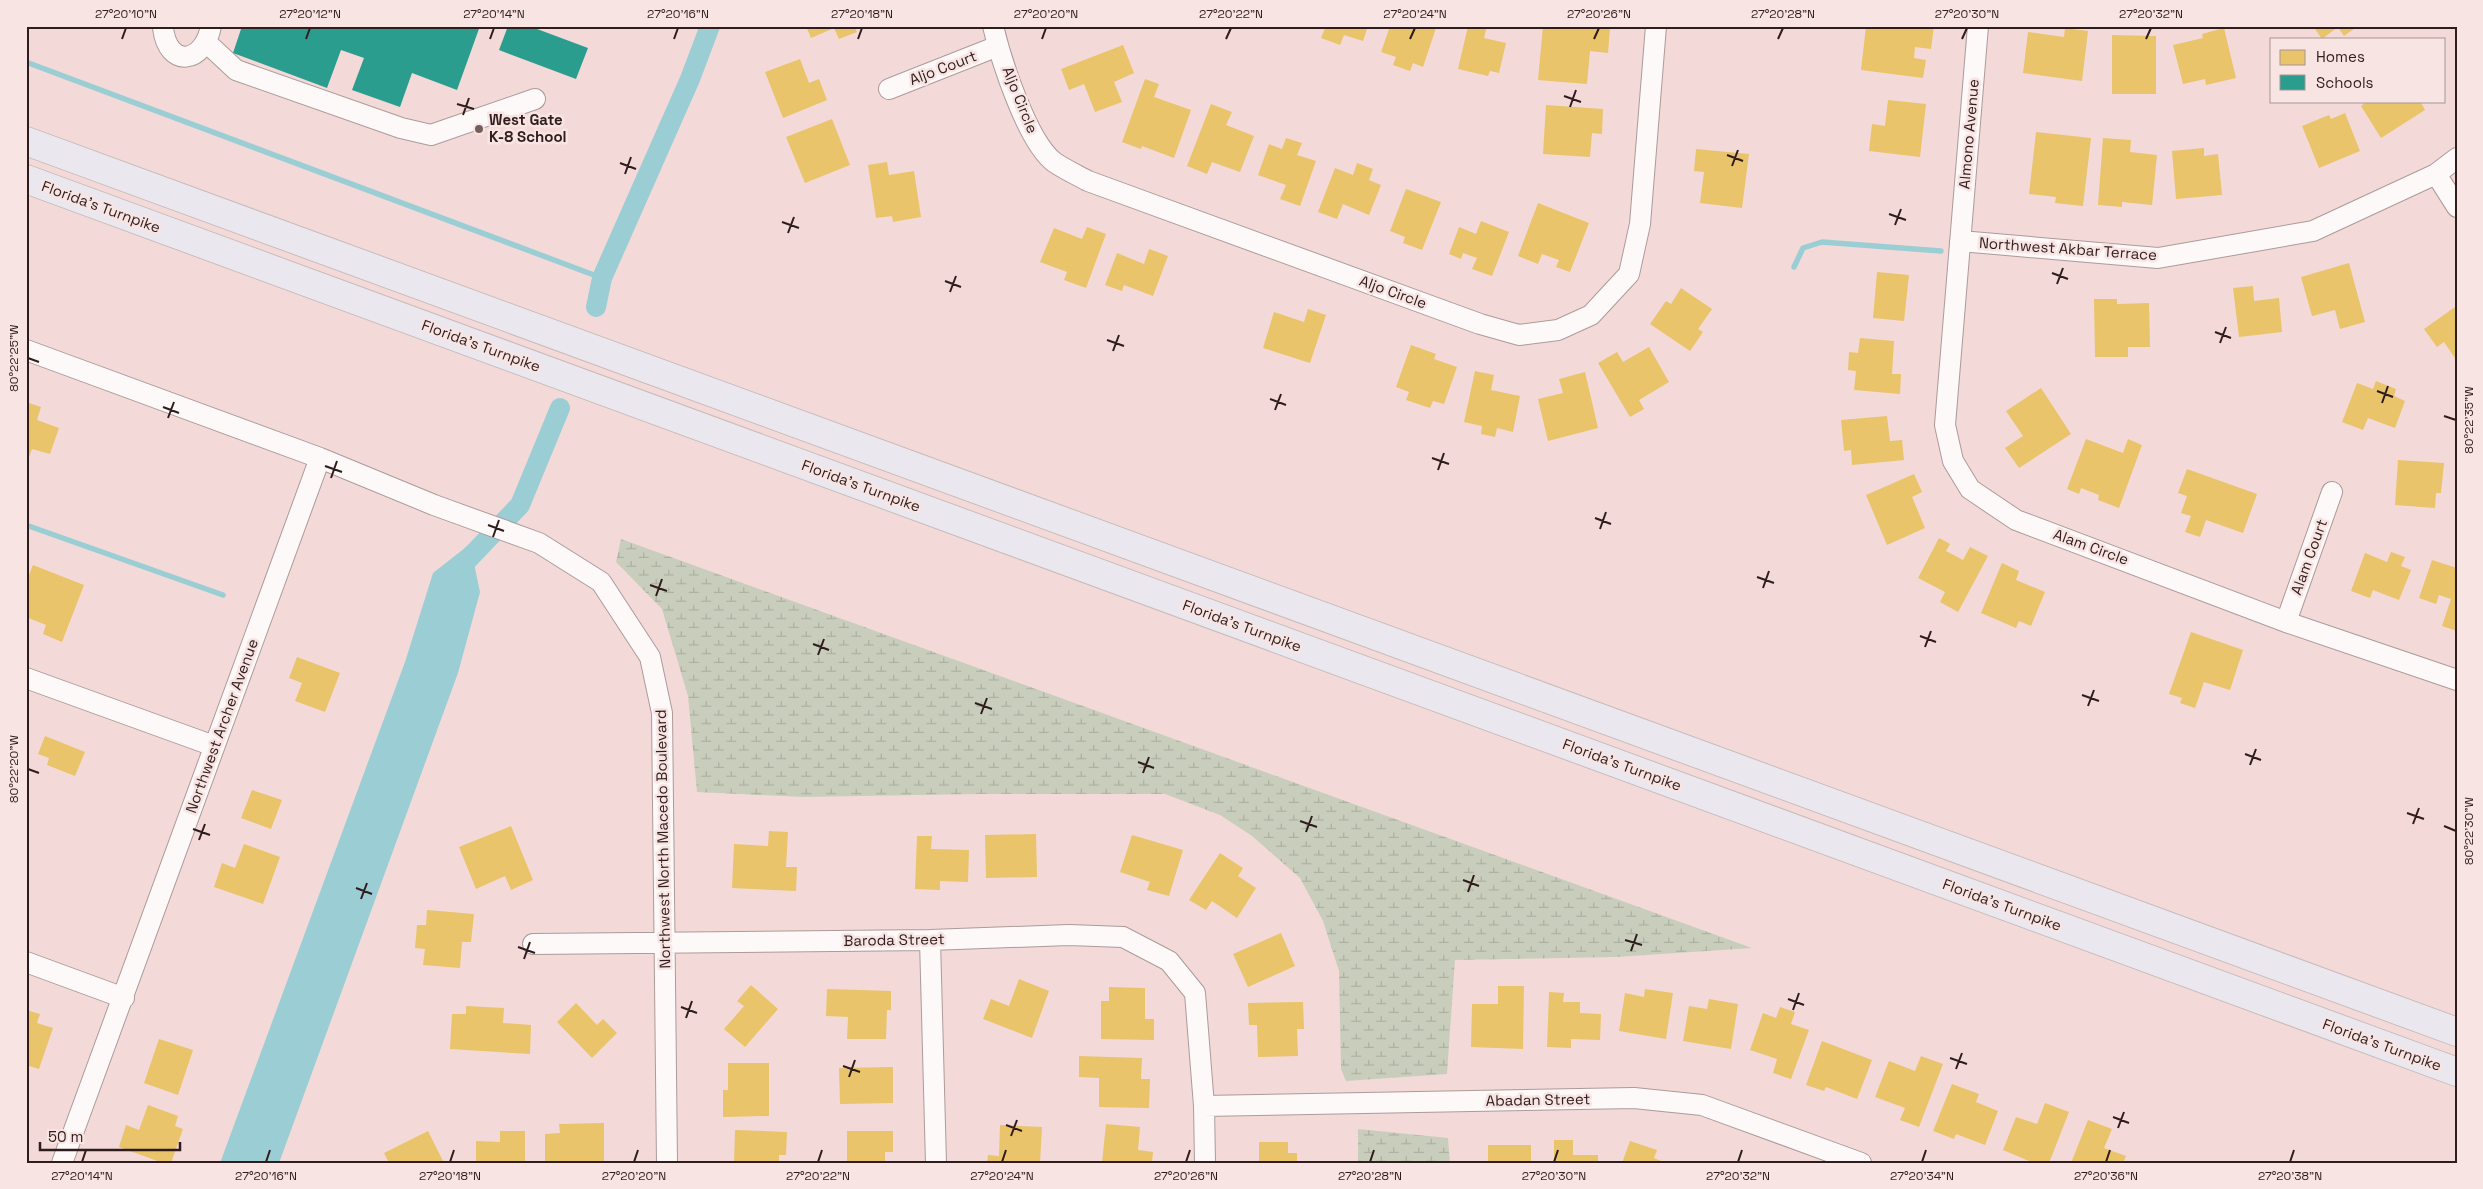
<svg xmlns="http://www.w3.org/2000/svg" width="2483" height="1189" font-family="'Space Grotesk',sans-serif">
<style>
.wetland{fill:url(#wetland-marsh)}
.water{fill:#9bced4}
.homes{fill:#e9c46a}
.schools{fill:#2a9d8f}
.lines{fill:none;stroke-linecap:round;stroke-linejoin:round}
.stream{stroke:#9bced4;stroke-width:5.5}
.canal{stroke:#9bced4;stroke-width:20}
.minor-casing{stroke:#ad9a99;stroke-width:22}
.highway-casing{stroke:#c9bcbb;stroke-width:30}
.minor{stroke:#fdf9f9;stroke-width:20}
.highway{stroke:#eae8ee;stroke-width:28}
.ticks{fill:none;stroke:#2e1d1c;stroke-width:2}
.poi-dot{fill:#735f5e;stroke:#f8e5e3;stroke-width:2}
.labels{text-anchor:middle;stroke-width:5;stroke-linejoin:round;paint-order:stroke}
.street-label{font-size:15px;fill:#2e1d1c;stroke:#f8e5e3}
.poi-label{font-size:15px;font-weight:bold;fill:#2e1d1c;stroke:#f8e5e3;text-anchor:start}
.neatline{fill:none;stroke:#2e1d1c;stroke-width:2}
.ticks-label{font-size:12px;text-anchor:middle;fill:#2e1d1c}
</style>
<defs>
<pattern id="wetland-marsh" width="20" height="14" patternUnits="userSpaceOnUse" patternTransform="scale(1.25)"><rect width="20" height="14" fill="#c9cebc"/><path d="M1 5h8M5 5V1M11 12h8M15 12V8" fill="none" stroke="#adb0a1"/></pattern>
</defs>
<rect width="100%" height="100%" fill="#f3dad8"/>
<path class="wetland" d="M621,539L1752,948L1617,957L1455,960L1447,1074L1346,1081L1341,1069L1339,971L1323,921L1300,878L1252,836L1220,815L1165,794H979L803,797L697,792L688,696L662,609L616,562Z
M1358,1129L1448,1138L1450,1163H1358Z"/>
<path class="water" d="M470,544L480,592L458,673L279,1163H220L405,662L433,573Z"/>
<path class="homes" d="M806,26H854L857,32L839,39L834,28L811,38Z
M1320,26H1368L1363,41L1344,35L1340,45L1321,38L1325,28Z
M1390,26L1436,28L1423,67L1413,63L1410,71L1393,65L1396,57L1381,52Z
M1468,26H1487L1484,38L1506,43L1499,73L1490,71L1488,76L1458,69Z
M1543,26L1610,28L1608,53L1590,51L1587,84L1538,80Z
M1866,26H1934L1931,49L1915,47L1914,58L1926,60L1923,78L1861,70Z
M2313,26H2358L2344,36L2338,27L2322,39Z
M2065,28L2088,31L2082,81L2023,73L2028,32L2064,37Z
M2224,28L2236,78L2206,85L2205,79L2183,84L2173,45L2203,38L2202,34Z
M2112,35L2156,36V94H2112Z
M1123,45L1134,73L1114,82L1122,102L1095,112L1084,84L1069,90L1061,69Z
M800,59L809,83L819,79L827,100L783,118L765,72Z
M1145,79L1159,84L1154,97L1191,110L1174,158L1142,146L1141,149L1122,142Z
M1888,100L1926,104L1920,157L1869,151L1872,124L1885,126Z
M2367,101H2420L2425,110L2381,138L2361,106Z
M1211,104L1232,112L1226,125L1254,136L1240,172L1212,162L1207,174L1187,166Z
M1546,105L1603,109L1602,134L1592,133L1590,157L1543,154Z
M2345,113L2360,151L2319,168L2302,126L2329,115L2331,119Z
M832,119L850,165L805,183L786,137Z
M2036,132L2091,138L2083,206L2055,203L2056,197L2029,194Z
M1286,138L1302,143L1297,155L1316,161L1300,206L1280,199L1286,185L1258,175L1269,144L1282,149Z
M2103,138L2131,140L2130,152L2157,155L2152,205L2122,202V207L2098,205Z
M2204,148V156L2218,154L2222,195L2176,199L2172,151Z
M1696,149L1749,154L1742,208L1700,203L1704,172L1694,171Z
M887,162L889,175L914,171L921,217L893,222L892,216L876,218L868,165Z
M1357,163L1373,169L1369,180L1381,185L1369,215L1343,204L1337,219L1318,212L1335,168L1353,175Z
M1406,189L1441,202L1422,250L1403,243L1405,237L1390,231Z
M1538,203L1589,223L1570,272L1556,267L1559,260L1542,254L1538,264L1518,256Z
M1481,221L1509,232L1492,276L1472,269L1477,258L1463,253L1461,259L1449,254L1459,227L1476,234Z
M1087,227L1106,234L1086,288L1064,280L1067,272L1040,262L1054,228L1082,239Z
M1149,249L1168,256L1153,296L1124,285L1122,291L1105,285L1117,253L1144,264Z
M2349,263L2365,322L2340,329L2335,310L2312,316L2301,277Z
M1877,272L1909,275L1904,321L1873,318Z
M2253,286L2254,301L2279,298L2282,332L2239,337L2233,288Z
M1681,288L1712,309L1698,329L1703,332L1690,351L1650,324L1666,301L1671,304Z
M2094,299H2117V304L2149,303L2150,347H2128V357H2095Z
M2455,307L2457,309V361L2444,342L2437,347L2424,329Z
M1308,309L1326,315L1310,363L1263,348L1274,312L1304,322Z
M1860,338L1894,341L1892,374H1901L1900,394L1854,390L1856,371L1848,370L1849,352L1858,353Z
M1411,345L1436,354L1434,359L1457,367L1444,404L1433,401L1430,408L1406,400L1409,392L1396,387Z
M1649,347L1669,382L1639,400L1644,409L1630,417L1598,363L1617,352L1623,362Z
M1475,371L1494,375L1491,390L1520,396L1513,432L1497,428L1495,437L1481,434L1482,426L1464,422Z
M1585,372L1598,428L1548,441L1538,399L1563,393L1559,379Z
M2376,381L2396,389L2394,396L2405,401L2395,428L2368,418L2363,430L2342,422L2357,383L2373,389Z
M2041,388L2071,434L2019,468L2005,448L2023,436L2006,411Z
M26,402L41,407L37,420L59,428L50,454L32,449L29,457L26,456Z
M1887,416L1890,441L1902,440L1904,460L1852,465L1851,450L1844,451L1841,420Z
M2086,439L2123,453L2128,439L2142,445L2119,508L2098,500L2099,495L2081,488L2079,494L2067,489Z
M2398,460L2444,463L2441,493H2436L2435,508L2395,505Z
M2187,469L2257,494L2243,533L2206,520L2200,537L2185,532L2191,516L2181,513L2187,496L2178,493Z
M1914,474L1922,492L1912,497L1925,528L1887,545L1866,495Z
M1939,538L1950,544L1946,551L1963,560L1970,547L1988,556L1958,612L1940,602L1945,592L1918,578Z
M2391,552L2405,557L2401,566L2411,570L2399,600L2373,590L2370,598L2351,591L2365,553L2387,562Z
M2432,560L2457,568V631L2442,626L2451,599L2439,595L2436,604L2419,598Z
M2002,563L2019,571L2016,580L2045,592L2031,626L2019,621L2016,628L1981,613Z
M33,565L84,585L62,642L43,634L46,625L26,617V582Z
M2191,632L2243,650L2230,690L2204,682L2195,708L2180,703L2182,698L2169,694Z
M297,657L340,673L325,712L295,701L302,683L289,678Z
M45,736L85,752L75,776L47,765L49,758L38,754Z
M252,790L282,800L271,829L241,818Z
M511,826L533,880L511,890L505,876L476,889L459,847Z
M769,831L788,832L786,867H797L796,891L732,888L734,844L768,846Z
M1036,834L1037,877L986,878L985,835Z
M1132,835L1183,850L1169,896L1147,890L1150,882L1120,872Z
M917,836H932L931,849L969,850L968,882L940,881V890L915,889Z
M244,844L280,857L263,904L214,887L222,863L235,868Z
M1220,853L1243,868L1238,876L1256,888L1237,918L1212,901L1206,910L1189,900Z
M427,910L474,914L471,942H462L460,968L423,965L425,949L415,948L417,925H426Z
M1281,933L1295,966L1248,987L1233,954Z
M1019,979L1049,991L1032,1038L983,1019L991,999L1009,1006Z
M751,985L778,1009L745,1047L724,1029L744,1006L737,1001Z
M1498,986H1524L1523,1049L1471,1047L1472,1004H1498Z
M1109,987L1145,988V1019H1154V1040L1101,1039V1001H1109Z
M827,989L891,991V1010H887L886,1039H847L848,1017L826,1016Z
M1645,989L1673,993L1666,1039L1619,1031L1625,993L1644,997Z
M1549,992L1564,993L1563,1002H1580V1013L1601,1014L1600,1040L1571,1039V1048L1547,1047Z
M1709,999L1738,1004L1731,1049L1683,1041L1689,1006L1707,1009Z
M1303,1002L1304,1029H1297L1298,1056L1258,1057L1257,1025H1249L1248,1003Z
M576,1003L597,1025L603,1019L617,1033L592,1058L557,1022Z
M466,1006L504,1008L503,1023L531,1025L530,1054L450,1049L452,1014H466Z
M1780,1007L1795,1012L1791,1024L1809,1030L1791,1079L1773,1073L1777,1059L1750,1050L1763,1013L1776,1018Z
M26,1010L40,1014L37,1023L53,1028L39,1069L26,1065Z
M159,1039L193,1050L178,1095L144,1083Z
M1822,1041L1872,1060L1857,1099L1826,1087L1824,1091L1806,1085Z
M1079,1056L1142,1058L1141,1079H1150L1149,1108L1099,1107V1078L1079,1077Z
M1921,1056L1943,1064L1919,1127L1900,1120L1905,1108L1875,1097L1889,1061L1915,1071Z
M728,1063H769V1116L723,1117V1090H728Z
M893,1067V1103L840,1104L839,1068Z
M1952,1084L1979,1094L1976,1102L1998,1111L1985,1145L1956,1134L1954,1139L1933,1131Z
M2045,1103L2069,1112L2049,1163H2029V1161L2003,1150L2016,1117L2037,1124Z
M148,1105L178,1116L175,1126L183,1129L171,1163H163L119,1147L126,1125L139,1130Z
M2088,1120L2112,1129L2104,1148L2126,1156L2123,1163H2071Z
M604,1123V1163H545V1134L560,1133L559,1124Z
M1106,1124L1140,1127L1138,1150L1153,1152L1152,1163H1102Z
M1000,1125L1042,1127L1040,1163H987L988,1155L999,1156Z
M735,1130L787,1132L786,1155H779V1163H734Z
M428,1131L444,1163H389L384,1153Z
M500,1131H525V1163H476V1141L500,1142Z
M847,1131H893V1152H885V1163H847Z
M1554,1140H1573V1155H1598V1163H1554Z
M1630,1141L1657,1150L1654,1158L1666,1163H1622Z
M1259,1142H1288V1153H1297V1163H1259Z
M1488,1145H1531V1163H1488Z"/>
<path class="schools" d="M242,26H480L457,90L412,73L400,107L352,90L364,58L341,50L327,88L233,53Z
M508,26H529L588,48L576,79L499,50Z"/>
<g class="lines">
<path class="stream" d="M26,62L602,278
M1794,267L1803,248L1822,242L1941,251
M26,525L223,595"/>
<path class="canal" d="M596,307L602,278L690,79L710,26
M454,574L520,505L560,408"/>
<defs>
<path id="minor" d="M993,26C1001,60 1027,141 1054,162C1064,169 1077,175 1088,181L1480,324L1519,335L1558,330L1591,315L1629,274L1640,224L1656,26
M1978,26L1945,425L1953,461L1970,489L2016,520L2286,622L2457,680
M163,28C168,69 204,64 211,26
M207,43L236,70L401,128L431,135L535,99
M889,89L998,46
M2436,174L2457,207
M1960,241L2158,258L2313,231L2436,174L2457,158
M26,350L320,458L434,505L539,543L601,582L650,657L662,713L667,1163
M2286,622L2332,492
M26,678L214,746
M930,940L936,1163
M533,944L930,940L1069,935L1123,937L1169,961L1195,993L1204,1106L1205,1163
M26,962L124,998
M1204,1106L1634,1098L1702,1105L1861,1163
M62,1163L320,458"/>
<path id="highway" d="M26,141L2457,1032
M26,179L2457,1072"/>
</defs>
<use href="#minor" class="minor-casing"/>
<use href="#highway" class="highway-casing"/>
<use href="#minor" class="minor"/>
<use href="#highway" class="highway"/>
</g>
<path class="ticks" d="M122,39L126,28M306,39L310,28M490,39L494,28M674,39L678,28M858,39L862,28M1042,39L1046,28M1226,39L1231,28M1410,39L1415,28M1594,39L1599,28M1778,39L1783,28M1962,39L1967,28M2146,39L2151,28M1564,96L1581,102M457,104L474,109M1570,107L1576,90M463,115L469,98M1727,155L1743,161M620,163L636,169M1732,166L1738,150M625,174L631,157M1889,214L1906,220M782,222L799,228M1895,225L1901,209M788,233L794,217M2052,273L2068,279M945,281L961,287M2057,284L2063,268M950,292L956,276M2215,332L2231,338M1107,340L1124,346M2220,343L2226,327M1113,351L1119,335M28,358L39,362M2377,391L2393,397M1270,399L1286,405M2382,403L2388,386M163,407L179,413M1275,410L1281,394M2444,416L2456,420M168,418L174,402M1432,458L1449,464M325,466L342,472M1438,470L1444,453M331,478L337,461M1595,518L1611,524M488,525L504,531M1600,529L1606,512M493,537L499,520M1757,577L1774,583M650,585L667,591M1763,588L1769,571M656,596L662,579M1920,636L1936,642M813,644L829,650M1925,647L1931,631M818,655L824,639M2082,695L2099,701M975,703L992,709M2088,706L2094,690M981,714L987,698M2245,754L2261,760M1138,762L1154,768M2250,765L2256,749M28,769L39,773M1143,773L1149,757M2407,813L2424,819M1300,821L1317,827M2413,824L2419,808M2444,826L2456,831M193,829L210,835M1306,832L1312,816M199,840L205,824M1463,880L1479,886M356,888L372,894M1468,892L1474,875M361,899L367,883M1625,940L1642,945M518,947L535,953M1631,951L1637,934M524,959L530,942M1788,999L1804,1005M681,1007L697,1013M1793,1010L1799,993M686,1018L692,1001M1950,1058L1967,1064M843,1066L860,1072M1956,1069L1962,1053M849,1077L855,1060M2113,1117L2129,1123M1006,1125L1022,1131M2118,1128L2124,1112M1011,1136L1017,1120M82,1162L86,1150M266,1162L270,1150M450,1162L454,1150M634,1162L638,1150M818,1162L822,1150M1002,1162L1006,1150M1186,1162L1190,1150M1370,1162L1374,1150M1554,1162L1558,1150M1738,1162L1742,1150M1922,1162L1926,1150M2106,1162L2110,1150M2290,1162L2294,1150"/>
<circle class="poi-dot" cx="479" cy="129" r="5"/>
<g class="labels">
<g class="street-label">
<text transform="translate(943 68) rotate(-21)" y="5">Aljo Court</text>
<text transform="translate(1020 100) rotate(68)" y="5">Aljo Circle</text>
<text transform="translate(1969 134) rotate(-85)" y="5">Almono Avenue</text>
<text transform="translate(101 207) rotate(20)" y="5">Florida's Turnpike</text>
<text transform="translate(2068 249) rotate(4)" y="5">Northwest Akbar Terrace</text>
<text transform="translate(1393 292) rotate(20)" y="5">Aljo Circle</text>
<text transform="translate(481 346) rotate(20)" y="5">Florida's Turnpike</text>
<text transform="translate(861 486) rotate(20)" y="5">Florida's Turnpike</text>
<text transform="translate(2091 547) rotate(20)" y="5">Alam Circle</text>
<text transform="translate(2309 557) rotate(-70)" y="5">Alam Court</text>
<text transform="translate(1242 626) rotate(20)" y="5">Florida's Turnpike</text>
<text transform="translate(222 726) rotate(-70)" y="5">Northwest Archer Avenue</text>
<text transform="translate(1622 765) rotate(20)" y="5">Florida's Turnpike</text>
<text transform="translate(663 839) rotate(-91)" y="5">Northwest North Macedo Boulevard</text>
<text transform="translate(2002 905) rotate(20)" y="5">Florida's Turnpike</text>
<text transform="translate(894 940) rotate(-1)" y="5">Baroda Street</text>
<text transform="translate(2382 1045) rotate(20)" y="5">Florida's Turnpike</text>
<text transform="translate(1538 1100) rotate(-1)" y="5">Abadan Street</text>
</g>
<g class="poi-label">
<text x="489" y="125">West Gate<tspan x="489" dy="17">K-8 School</tspan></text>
</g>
</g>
<rect width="2483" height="1189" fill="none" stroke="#f8e5e3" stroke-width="55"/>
<rect x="2270" y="38" width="175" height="65" fill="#f8e5e3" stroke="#a79593"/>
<rect x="2280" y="50" width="25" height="15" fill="#e9c46a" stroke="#a79593"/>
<text x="2316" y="62" font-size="15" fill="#2e1d1c">Homes</text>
<rect x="2280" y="75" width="25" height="15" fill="#2a9d8f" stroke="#a79593"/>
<text x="2316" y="88" font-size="15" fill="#2e1d1c">Schools</text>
<path d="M40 1142v8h140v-8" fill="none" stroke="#2e1d1c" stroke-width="2.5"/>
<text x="48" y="1142" font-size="15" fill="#2e1d1c" stroke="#f8e5e3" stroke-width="4" paint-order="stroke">50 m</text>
<rect x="28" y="28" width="2428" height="1134" class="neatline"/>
<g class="ticks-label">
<text x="126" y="18">27°20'10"N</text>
<text x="310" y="18">27°20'12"N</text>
<text x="494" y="18">27°20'14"N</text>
<text x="678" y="18">27°20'16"N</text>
<text x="862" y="18">27°20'18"N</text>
<text x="1046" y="18">27°20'20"N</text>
<text x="1231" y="18">27°20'22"N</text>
<text x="1415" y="18">27°20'24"N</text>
<text x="1599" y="18">27°20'26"N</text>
<text x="1783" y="18">27°20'28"N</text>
<text x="1967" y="18">27°20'30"N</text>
<text x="2151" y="18">27°20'32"N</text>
<text transform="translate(14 358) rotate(-90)" y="4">80°22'25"W</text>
<text transform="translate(2469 420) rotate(-90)" y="4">80°22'35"W</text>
<text transform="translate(14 769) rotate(-90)" y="4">80°22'20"W</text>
<text transform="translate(2469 831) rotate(-90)" y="4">80°22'30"W</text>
<text x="82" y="1180">27°20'14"N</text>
<text x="266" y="1180">27°20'16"N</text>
<text x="450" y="1180">27°20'18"N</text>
<text x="634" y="1180">27°20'20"N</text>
<text x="818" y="1180">27°20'22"N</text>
<text x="1002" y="1180">27°20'24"N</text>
<text x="1186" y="1180">27°20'26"N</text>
<text x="1370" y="1180">27°20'28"N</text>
<text x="1554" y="1180">27°20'30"N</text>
<text x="1738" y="1180">27°20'32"N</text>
<text x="1922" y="1180">27°20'34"N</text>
<text x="2106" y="1180">27°20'36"N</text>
<text x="2290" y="1180">27°20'38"N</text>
</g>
</svg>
